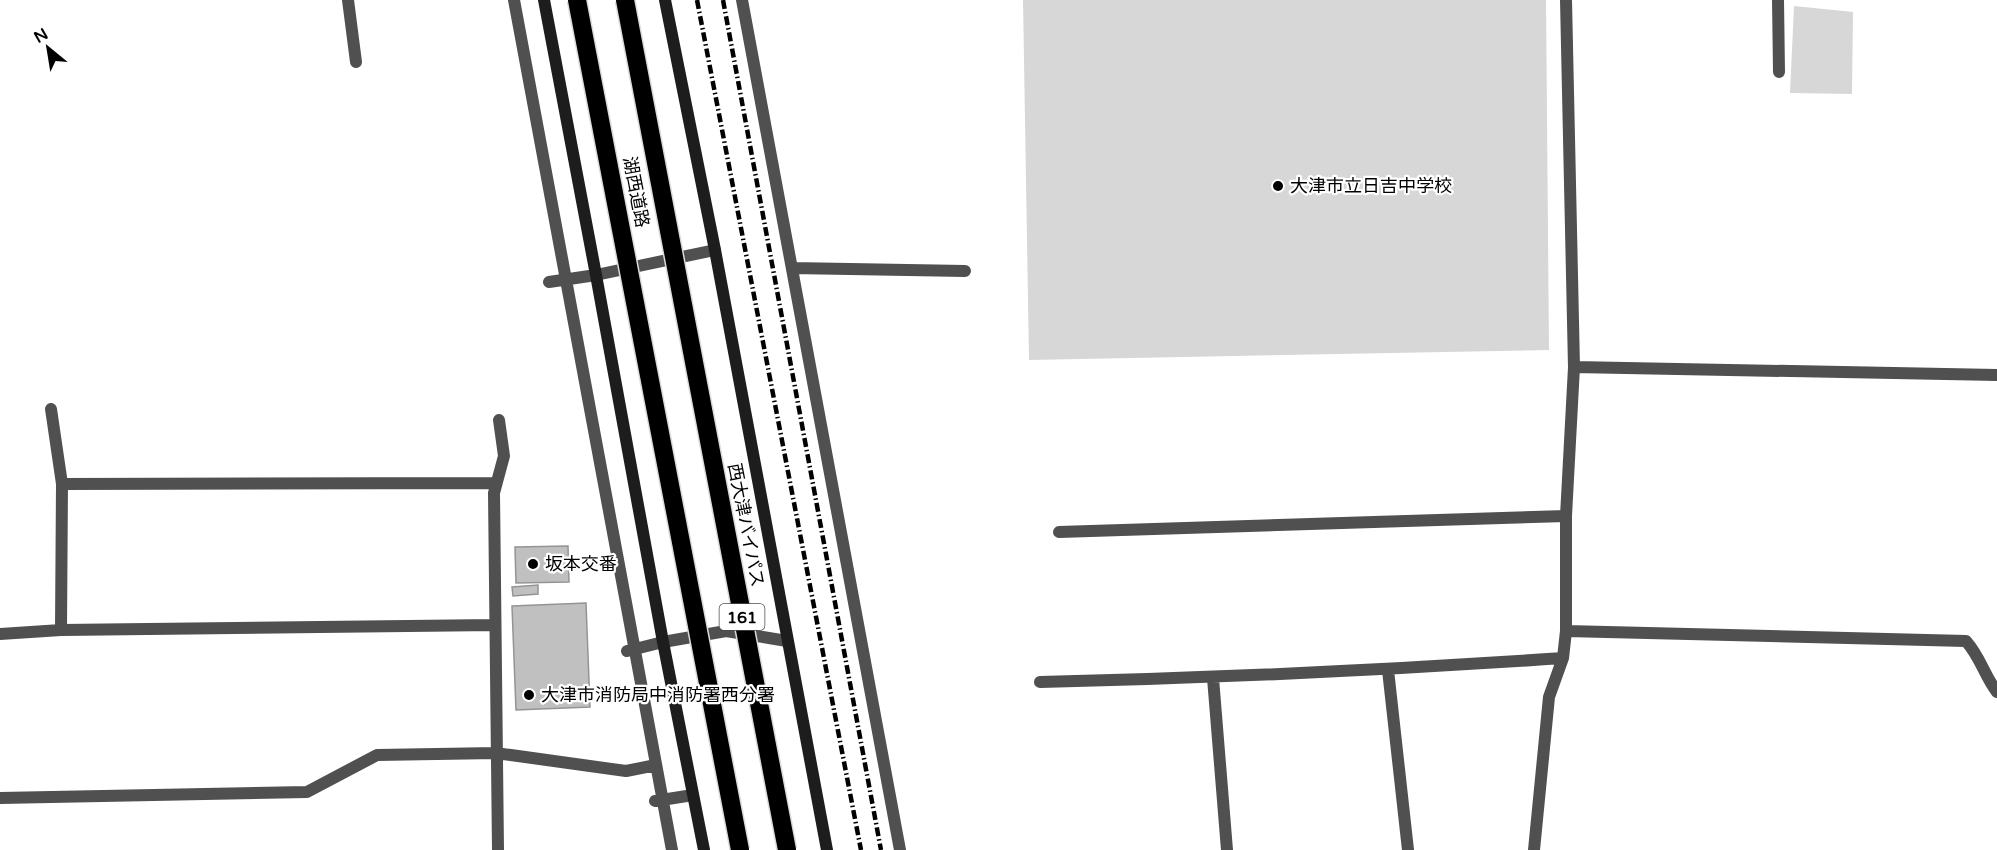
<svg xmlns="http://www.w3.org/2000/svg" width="1997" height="850" font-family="'Varela Round','Noto Sans JP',sans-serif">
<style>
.green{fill:#d7d7d7}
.building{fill:#c0c0c0;stroke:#949494;stroke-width:1.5}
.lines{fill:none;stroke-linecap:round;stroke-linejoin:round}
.street{stroke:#505050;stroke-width:12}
.secondary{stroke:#1d1d1d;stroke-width:12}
.rail{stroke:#000;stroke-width:4.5;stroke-dasharray:9 3 1.5 3;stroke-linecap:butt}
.highway-bridge-casing{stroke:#dbdbdb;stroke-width:21;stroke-linecap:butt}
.highway-bridge{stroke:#000;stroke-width:18}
.poi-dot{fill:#000;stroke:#fff;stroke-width:2}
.labels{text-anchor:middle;stroke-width:4.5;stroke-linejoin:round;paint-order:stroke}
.shield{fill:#fff;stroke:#4c4c4c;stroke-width:1.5}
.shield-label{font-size:16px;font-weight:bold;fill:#000}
.poi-label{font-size:18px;fill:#000;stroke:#fff;text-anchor:start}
.street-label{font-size:18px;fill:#000;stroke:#fff}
</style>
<rect width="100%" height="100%" fill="#fff"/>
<path class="green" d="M1023,0H1546L1549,350L1029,360Z
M1794,6L1853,12L1852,94L1790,93Z"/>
<path class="building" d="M568,546L569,582L516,583L515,547Z
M538,585V594L513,596L512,587Z
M586,603L590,707L516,710L512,606Z"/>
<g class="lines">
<path class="street" d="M348,0L356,62
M514,0L672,850
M742,0L900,850
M1778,0L1779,72
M792,268L965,271
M549,282L596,275L715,250
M1574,367L1997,375
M51,409L62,484L61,630
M62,484L496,483
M1059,532L1566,516
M1566,631L1966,641C1981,658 1984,675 1997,692
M0,634L61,630L495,625
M627,651L663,642L726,631L787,641
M1388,670L1408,850
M1213,678L1227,850
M1040,682C1215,678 1389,670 1563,658
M0,798L307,792L377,755L496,753L626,771L656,765
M655,801L693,795
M498,850L494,493L504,456L499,420
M1534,850L1549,697L1563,658L1566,631V516L1574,367L1566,0"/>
<path class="secondary" d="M544,0L596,275L663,642L704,850
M665,0L715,250L827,850"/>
<path class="rail" d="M697,0L861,850
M723,0L881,850"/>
<defs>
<path id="highway-bridge" d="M577,0L740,850
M625,0L787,850"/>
</defs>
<use href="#highway-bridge" class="highway-bridge-casing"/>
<use href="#highway-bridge" class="highway-bridge"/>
</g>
<g class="poi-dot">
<circle cx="1278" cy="186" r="6"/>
<circle cx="533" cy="564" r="6"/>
<circle cx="529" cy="695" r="6"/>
</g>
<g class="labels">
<rect class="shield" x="719.5" y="604" width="45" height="26" rx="4.5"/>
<g class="shield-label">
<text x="742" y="623">161</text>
</g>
<g class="poi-label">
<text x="1290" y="192">大津市立日吉中学校</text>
<text x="545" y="570">坂本交番</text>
<text x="541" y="701">大津市消防局中消防署西分署</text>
</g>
<g class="street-label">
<text transform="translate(636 192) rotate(79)" y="6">湖西道路</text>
<text transform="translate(746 525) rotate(79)" y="6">西大津バイパス</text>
</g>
</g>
<g transform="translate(48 48) rotate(330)" stroke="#ffffff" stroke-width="4.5" paint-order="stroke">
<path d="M0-4.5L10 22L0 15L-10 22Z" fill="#000000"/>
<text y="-9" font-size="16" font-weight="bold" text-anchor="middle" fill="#000000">N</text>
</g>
</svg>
